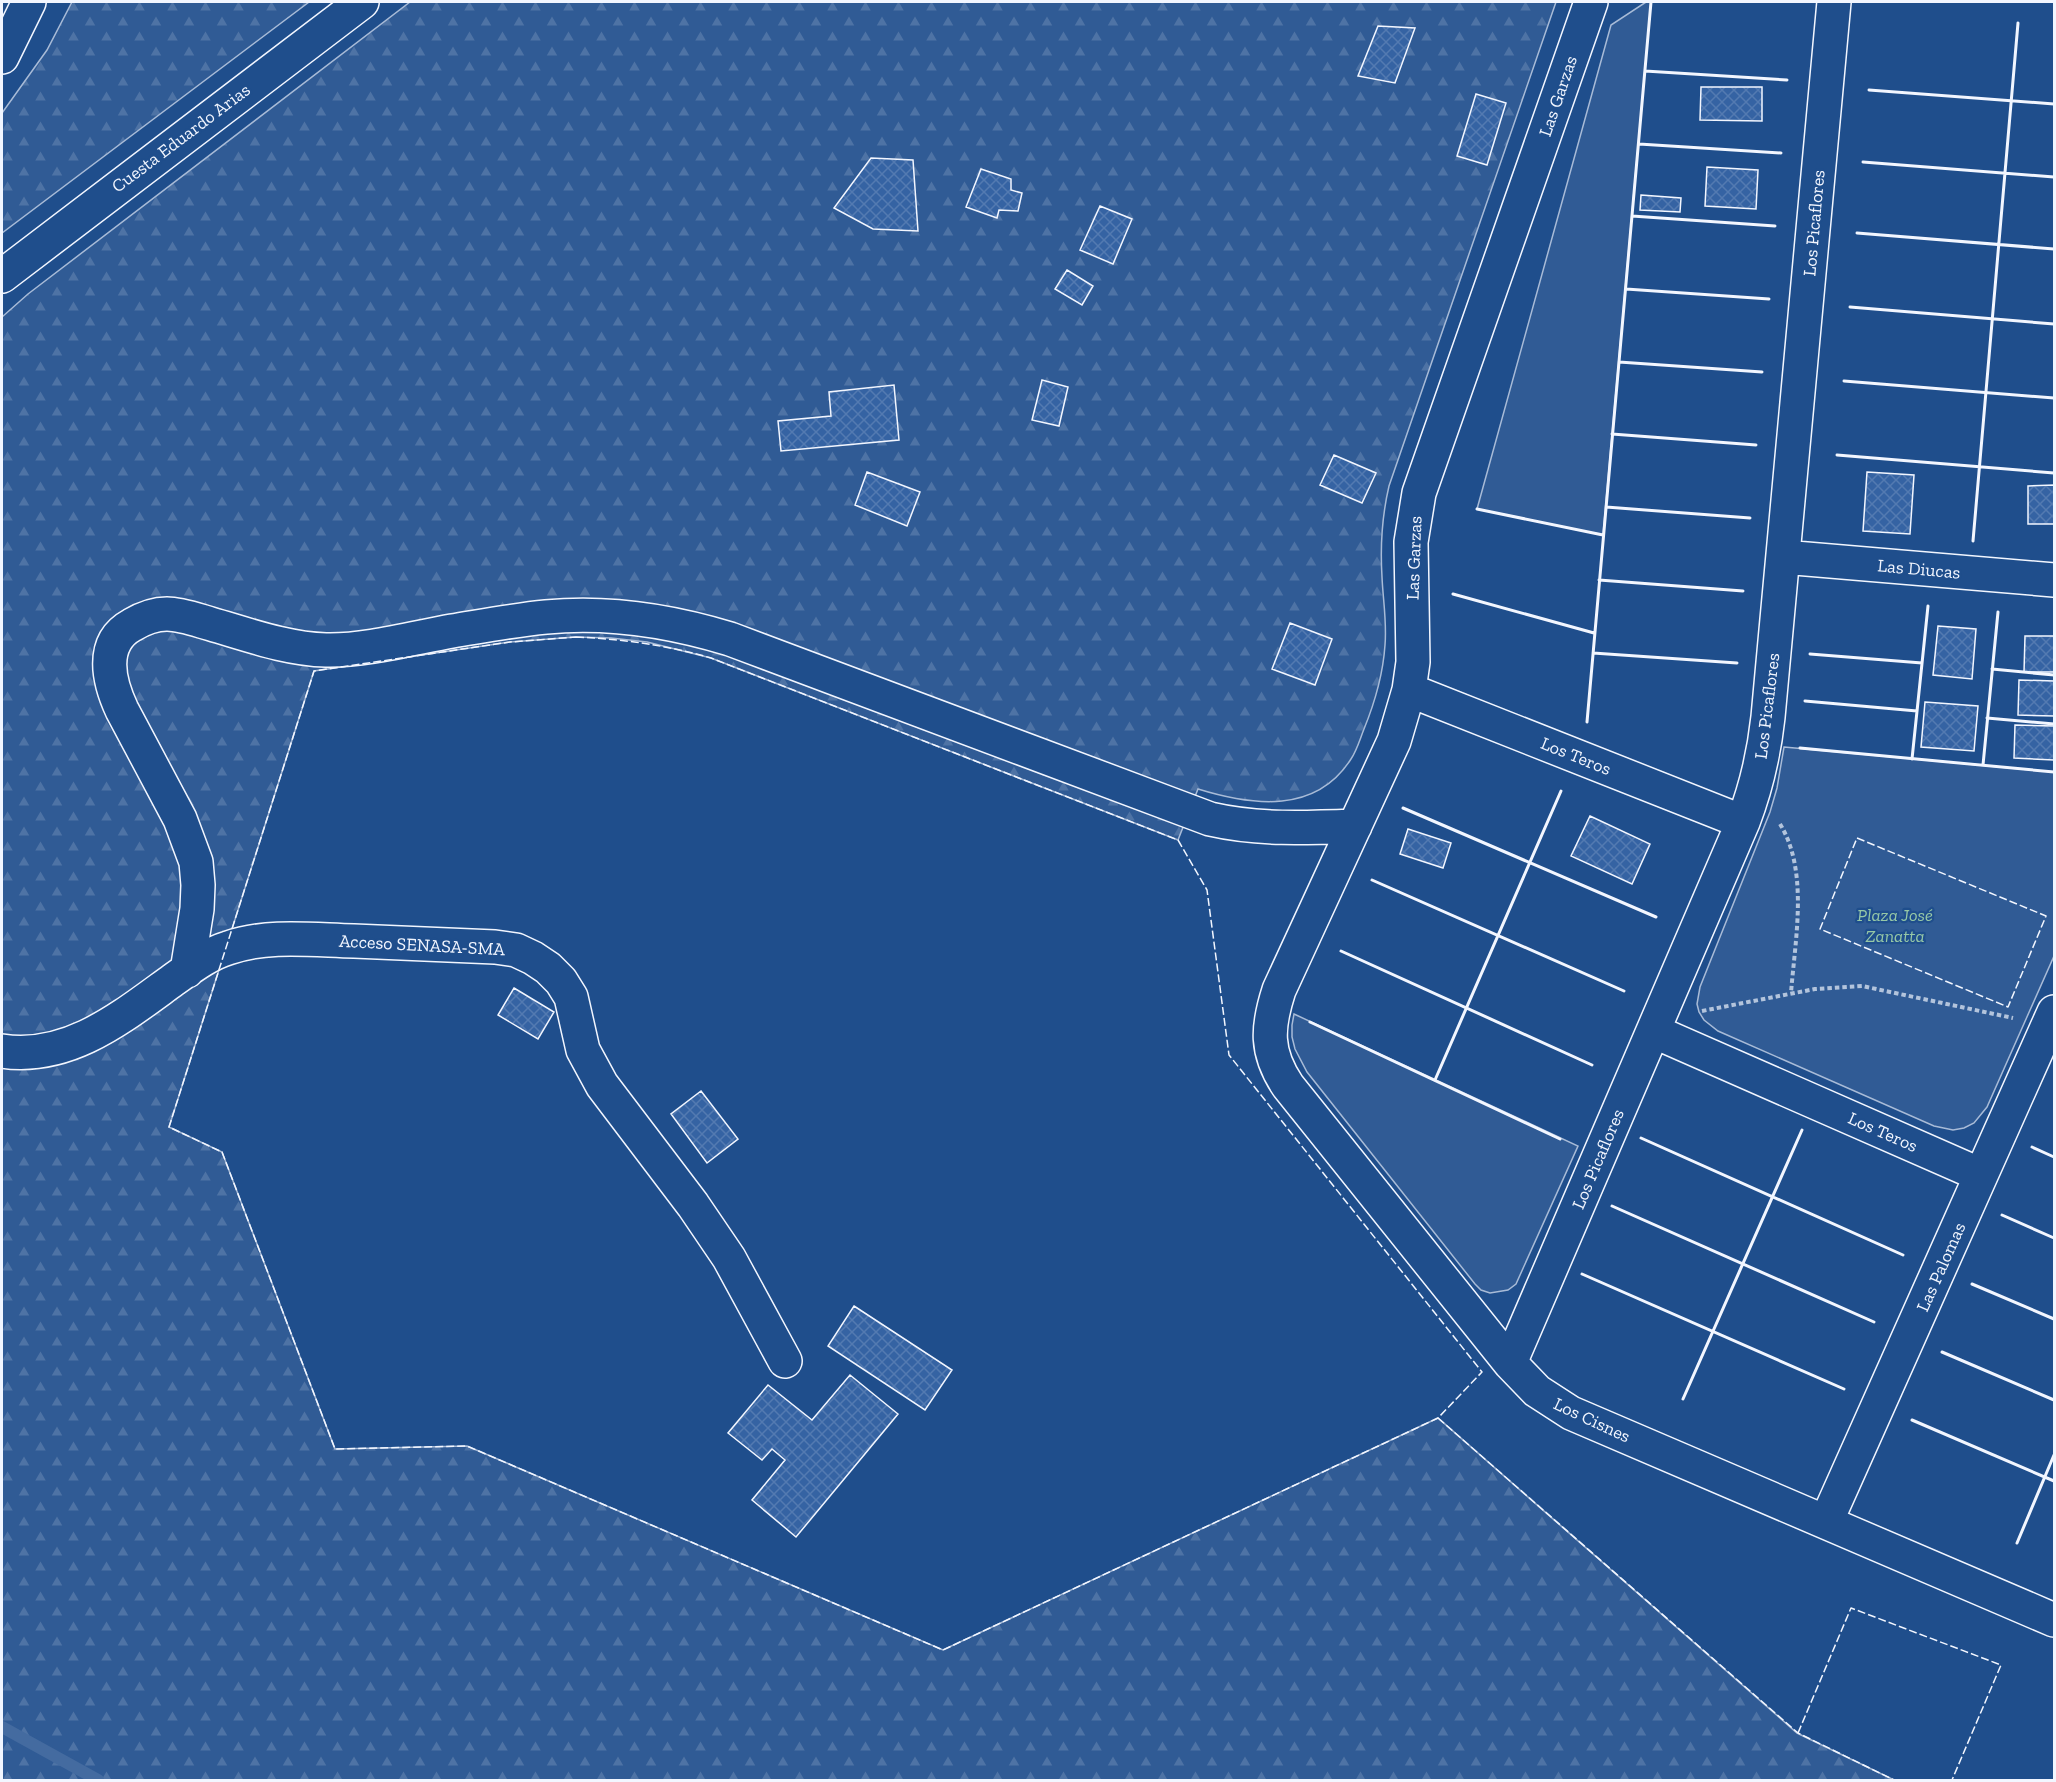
<svg xmlns="http://www.w3.org/2000/svg" width="2056" height="1782" font-family="'Zilla Slab',serif">
<style>
.built{fill:#305b95;stroke:#a8bbd7;stroke-width:1.5}
.forest{fill:url(#forest-firs);stroke:#a8bbd7;stroke-width:1.5}
.lines{fill:none;stroke-linecap:round;stroke-linejoin:round}
.stream{stroke:#446ba0;stroke-width:12}
.building{fill:url(#building-cross-hatch);stroke:#f2f6ff;stroke-width:1.5}
.minor-casing{stroke:#f2f6ff;stroke-width:36}
.path{stroke:#b3c4dc;stroke-width:4;stroke-dasharray:4.5 3;stroke-linecap:butt}
.minor{stroke:#1f4e8c;stroke-width:33}
.fence{stroke:#f2f6ff;stroke-width:1.5;stroke-dasharray:8 3;stroke-linecap:butt}
.wall{stroke:#f2f6ff;stroke-width:3}
.labels{text-anchor:middle;stroke-width:4.5;stroke-linejoin:round;paint-order:stroke}
.street-label{font-size:18px;fill:#f2f6ff;stroke:#1f4e8c}
.park-label{font-size:18px;font-style:italic;fill:#97c8a6;stroke:#1f4e8c}
</style>
<defs>
<pattern id="forest-firs" width="22" height="20" patternUnits="userSpaceOnUse" patternTransform="scale(1.5)"><rect width="22" height="20" fill="#305b95"/><path d="M5 1l3.5 6h-7zM16 11l3.5 6h-7z" fill="#4e73a5"/></pattern>
<pattern id="building-cross-hatch" width="8" height="8" patternUnits="userSpaceOnUse" patternTransform="scale(1.5)"><rect width="8" height="8" fill="#3563a3"/><path d="M0 0l8 8M0 8l8-8" fill="none" stroke="#537ab1"/></pattern>
</defs>
<rect width="100%" height="100%" fill="#1f4e8c"/>
<path class="built" d="M1646,2H1651L1603,535L1477,509L1611,25Z
M1784,747L2054,772V956L1987,1107L1974,1123L1964,1128L1953,1130L1934,1126L1718,1031L1704,1020L1699,1012L1697,1004L1700,987L1770,812L1777,788Z
M1294,1014L1578,1146L1516,1284L1508,1290L1490,1293L1481,1290L1475,1284L1307,1072L1295,1049L1292,1037V1025Z"/>
<path class="forest" d="M72,2H309L2,233V113L47,50Z
M410,2H1556L1389,486C1382,516 1380,545 1382,577C1383,600 1387,622 1385,645C1383,675 1375,702 1364,729C1360,739 1357,750 1351,759C1316,814 1253,806 1198,789L1178,840L711,658L647,642L611,638L576,637L510,642L314,671L169,1127L222,1152L335,1449L467,1446L943,1650L1438,1418L1797,1733L1894,1780H2V317L28,294Z"/>
<g class="lines">
<path class="stream" d="M2,1727L98,1780"/>
</g>
<path class="building" d="M1378,26L1415,28L1395,83L1358,76Z
M1701,87H1762V121L1700,120Z
M1476,94L1506,103L1487,165L1457,156Z
M871,158L913,160L918,231L873,229L834,208Z
M1707,167L1758,170L1756,209L1705,206Z
M981,169L1011,179V190L1022,193L1018,211L999,210L997,218L966,207Z
M1641,195L1681,198L1680,212L1640,210Z
M1100,206L1132,219L1113,264L1080,250Z
M1067,270L1093,286L1082,305L1055,289Z
M1042,380L1068,387L1059,426L1032,420Z
M894,385L899,440L781,451L778,421L831,416L829,392Z
M1334,455L1376,473L1362,503L1320,485Z
M867,472L920,492L907,526L855,505Z
M1867,472L1914,475L1910,534L1863,531Z
M2054,485V524H2028V486Z
M1290,623L1332,639L1315,685L1272,669Z
M1938,626L1976,629L1972,679L1933,675Z
M2025,636H2054V672H2024Z
M2019,680L2054,681V716L2018,715Z
M1925,702L1978,706L1974,751L1921,747Z
M2015,725L2054,726V760L2014,758Z
M1590,816L1650,844L1632,884L1571,856Z
M1408,829L1451,843L1443,868L1400,854Z
M514,988L554,1012L538,1039L498,1015Z
M701,1091L738,1139L707,1163L671,1114Z
M854,1306L952,1370L925,1410L828,1346Z
M850,1375L898,1414L796,1537L752,1500L785,1460L772,1449L762,1460L728,1433L768,1385L812,1420Z"/>
<g class="lines">
<defs>
<path id="minor" d="M1591,2L1419,493L1411,542L1413,662L1409,690L1394,741L1279,990C1267,1027 1265,1052 1288,1086L1510,1363L1537,1391L1571,1413L2054,1620
M2,57L29,2
M2,276L362,2
M1783,557L2054,580
M1409,690L1743,822
M187,971L197,909L198,885L196,862L180,819L122,710C109,682 99,643 132,625C142,619 155,614 167,614C181,614 197,620 211,624C249,635 287,649 326,650C365,651 413,638 452,631C483,626 515,620 546,617C608,611 671,621 730,639L1210,819C1258,830 1306,828 1355,826
M1653,1031L1981,1175
M2,1051C69,1061 122,1017 173,980C190,968 208,954 228,948C268,934 312,940 354,941C401,943 448,945 495,947L516,950L533,958L548,968L561,981L571,997L583,1050L602,1085L693,1205L729,1258L785,1361
M1510,1363L1743,822C1756,788 1764,754 1768,717L1834,2
M1826,1522L2054,1012"/>
</defs>
<use href="#minor" class="minor-casing"/>
<path class="path" d="M1780,824C1809,871 1795,940 1791,993
M1702,1011L1815,989L1862,986L2013,1018"/>
<use href="#minor" class="minor"/>
<path class="fence" d="M576,637C622,639 666,645 711,658L1178,840L1207,890L1229,1055L1482,1372L1438,1418L943,1650L467,1446L335,1449L222,1152L169,1127L314,671L510,642Z
M1857,838L2046,916L2008,1007L1820,929Z
M1438,1418L1798,1733L1894,1780
M1798,1733L1851,1608L2001,1665L1952,1780"/>
<path class="wall" d="M1645,71L1787,80
M1869,90L2054,104
M1639,144L1781,153
M1863,162L2054,177
M1632,216L1775,226
M1857,233L2054,249
M1626,289L1769,299
M1850,307L2054,324
M1619,362L1762,372
M1844,381L2054,398
M1612,434L1756,445
M1837,455L2054,473
M1606,507L1750,518
M1477,509L1603,535
M1973,541L2018,23
M1599,580L1743,591
M1453,594L1594,633
M1593,653L1737,663
M1810,654L1922,663
M1992,669L2054,675
M1805,701L1917,711
M1987,718L2054,724
M1587,722L1651,2
M1800,748L2054,772
M1912,759L1928,606
M1983,765L1998,612
M1403,808L1656,917
M1372,880L1624,991
M1341,951L1592,1065
M1310,1022L1560,1139
M1435,1080L1561,791
M1641,1138L1903,1255
M2032,1147L2054,1157
M1612,1206L1874,1322
M2002,1215L2054,1238
M1582,1274L1844,1389
M1972,1284L2054,1319
M1942,1352L2054,1400
M1683,1399L1802,1130
M1912,1420L2054,1481
M2017,1543L2054,1455"/>
</g>
<g class="labels">
<g class="street-label">
<text transform="translate(1558 96) rotate(-71)" y="6">Las Garzas</text>
<text transform="translate(181 138) rotate(-37)" y="6">Cuesta Eduardo Arias</text>
<text transform="translate(1814 223) rotate(-85)" y="6">Los Picaflores</text>
<text transform="translate(1414 558) rotate(-88)" y="6">Las Garzas</text>
<text transform="translate(1919 569) rotate(5)" y="6">Las Diucas</text>
<text transform="translate(1767 706) rotate(-83)" y="6">Los Picaflores</text>
<text transform="translate(1576 756) rotate(22)" y="6">Los Teros</text>
<text transform="translate(422 945) rotate(3)" y="6">Acceso SENASA-SMA</text>
<text transform="translate(1883 1132) rotate(24)" y="6">Los Teros</text>
<text transform="translate(1598 1159) rotate(-67)" y="6">Los Picaflores</text>
<text transform="translate(1941 1267) rotate(-66)" y="6">Las Palomas</text>
<text transform="translate(1592 1420) rotate(25)" y="6">Los Cisnes</text>
</g>
<g class="park-label">
<text x="1895" y="921">Plaza José<tspan x="1895" dy="21">Zanatta</tspan></text>
</g>
</g>
<rect width="2056" height="1782" fill="none" stroke="#f2f6ff" stroke-width="6"/>
</svg>
